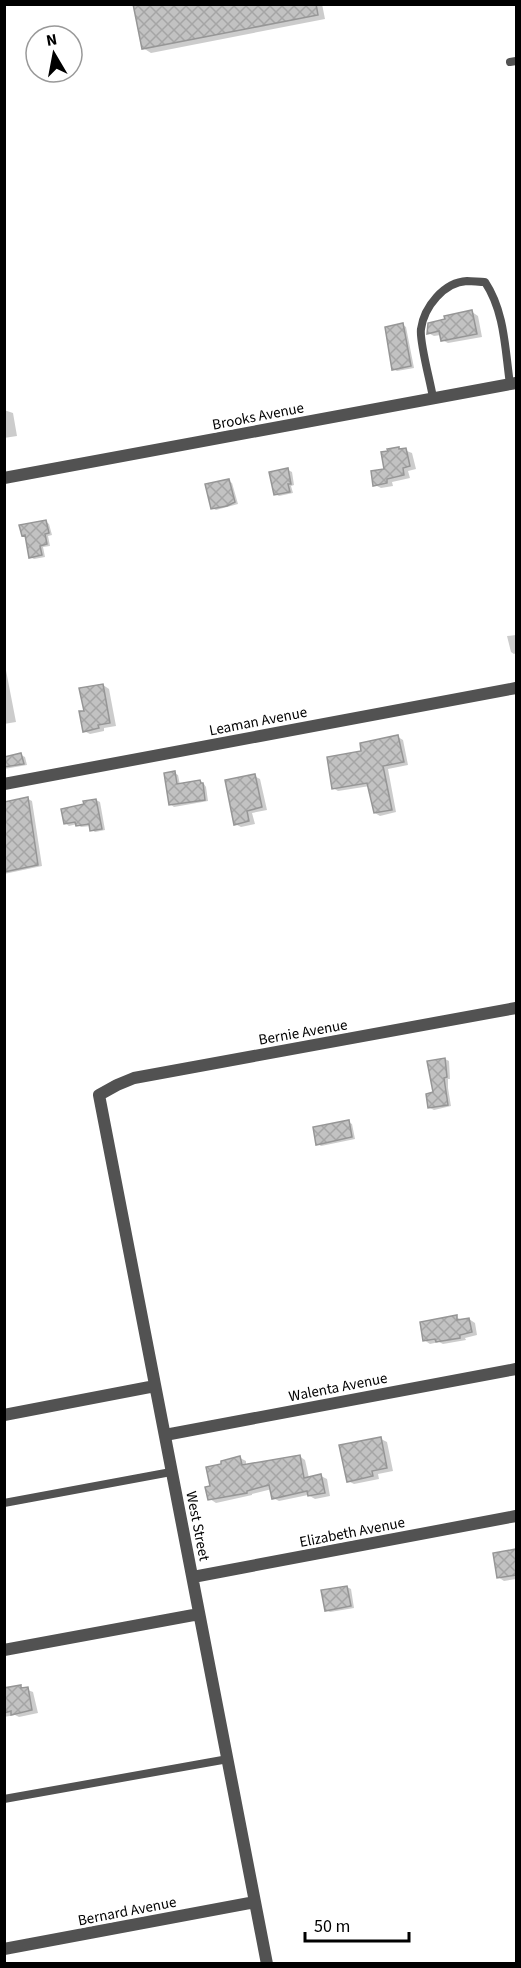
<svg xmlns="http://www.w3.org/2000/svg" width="521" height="1968" font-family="'Source Sans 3',sans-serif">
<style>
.shadow{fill:#0003}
.building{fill:url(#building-cross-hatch);stroke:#969696;stroke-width:1.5}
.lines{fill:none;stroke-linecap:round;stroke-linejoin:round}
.service{stroke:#525252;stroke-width:8}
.minor{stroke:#525252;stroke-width:12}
.tertiary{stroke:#525252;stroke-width:12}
.labels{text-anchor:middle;stroke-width:6;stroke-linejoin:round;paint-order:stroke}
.street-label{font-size:15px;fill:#000;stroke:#fff}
</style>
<defs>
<pattern id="building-cross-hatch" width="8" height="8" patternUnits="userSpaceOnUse" patternTransform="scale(1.5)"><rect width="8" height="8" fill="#c2c2c2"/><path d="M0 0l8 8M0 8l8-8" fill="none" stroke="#a5a5a5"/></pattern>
</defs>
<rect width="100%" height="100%" fill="#fff"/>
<path class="shadow" d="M134,4H322L325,19L151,53L143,48Z
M472,312L478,316L482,337L448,343L442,340L441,335L434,336L428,333Z
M403,325L406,327L414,368L397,371L393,369Z
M4,410L13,413L17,436L4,438Z
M399,448L412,453L416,469L408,471L410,478L392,482L393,486L381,488L375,485Z
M288,470L292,472L294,485L291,486L293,493L279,496L275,494Z
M228,481L232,483L238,504L216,510L212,508Z
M45,521L49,524L52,535L48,536L50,546L43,547L45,557L34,559L30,557L25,536L23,535Z
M516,635V653L514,654L511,652L507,636Z
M4,660L16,722L4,724Z
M103,685L109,689L116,726L104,728V731L90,734L84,731L85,712Z
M398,737L403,740L408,765L388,769L396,812L380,816L375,813L370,786L338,791L333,788L363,752Z
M21,755L25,757L27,765L4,769V758Z
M174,773L178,775L180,785L200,782L204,784L206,787L208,801L174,807L170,804Z
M254,776L260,779L267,810L252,813L255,824L241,827L235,824Z
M28,799L32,801L42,866L4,874V804Z
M96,800L100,802L105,830L95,832L92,830L91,826L81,827L77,824L69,826L65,823L85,805Z
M445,1059L449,1061L450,1079H448V1088L451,1106L434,1110L430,1108Z
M348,1122L352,1124L355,1139L321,1146L318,1144Z
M456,1317L462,1320L469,1319L475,1323L477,1335L465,1338L466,1340L443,1344L439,1342L430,1344L424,1340Z
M381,1439L387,1442L393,1471L378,1474L379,1479L354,1484L348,1481Z
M299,1456L305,1460L309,1478L321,1476L327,1479L330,1496L315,1499L308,1495L279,1501L273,1498L272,1489L252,1494V1495L216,1503L210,1499L212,1487L223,1465L240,1458L246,1461V1465Z
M516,1551V1579L504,1581L498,1577L495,1554Z
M347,1587L351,1589L354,1608L330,1612L326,1610Z
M20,1687L33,1692L38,1713L19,1717L15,1715L4,1717V1693Z"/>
<path class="building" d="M133,4H316L318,15L142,49Z
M472,310L477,334L441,341L439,331L427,334L428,323L445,319L444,316Z
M403,323L411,366L392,370L385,327Z
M399,447V449L406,448L410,466L403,468L404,475L387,479V483L373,486L371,471L384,469L381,452L388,451L387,449Z
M288,468L291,484H288L290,492L274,495L269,472Z
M229,479L235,502L227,506L211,509L205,484Z
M46,520L49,533L45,534L47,544L40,546L42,555L29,558L25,535L22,536L19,525Z
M103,684L110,723L98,725L99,728L83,732L79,711H84L79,688Z
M398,735L404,762L383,766L392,810L374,813L367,783L332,789L327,757L361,751L360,743Z
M21,753L24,764L4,767V757Z
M175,771L177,784L200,780L201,783H203L205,800L169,805L164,773Z
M255,774L262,807L247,811L249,821L234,825L225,780Z
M28,797L38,865L4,872V802Z
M96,799L102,829L90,831L89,824L76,826L75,822L64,824L61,809L84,804L83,801Z
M445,1058L447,1077L444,1078L445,1085L448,1105L428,1108L426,1094L433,1092L427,1061Z
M349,1120L352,1137L316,1145L313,1127Z
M457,1315V1320L469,1318L472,1332L460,1335V1338L436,1342L435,1339L423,1341L420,1322Z
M381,1437L387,1468L372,1471L373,1476L347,1482L339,1445Z
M300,1455L304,1478L321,1474L325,1493L308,1496L307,1491L272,1499L269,1485L247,1491V1493L208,1500L205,1487L210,1486L206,1467L221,1464V1461L240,1456L242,1465Z
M516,1549V1575L497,1578L493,1553Z
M347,1586L351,1606L325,1611L321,1590Z
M21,1685V1688L28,1687L32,1710L11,1715V1711L4,1713V1688Z"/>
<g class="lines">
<path class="service" d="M510,62L516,61
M433,398C431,384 419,341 421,329C424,307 444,282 467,281C473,281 479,282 485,282C505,312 505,350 510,384
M4,1503L171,1472
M4,1799L228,1759"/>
<path class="minor" d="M4,784L516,688
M4,1415L155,1386
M165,1435L516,1369
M193,1577L516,1516
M4,1650L199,1614
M4,1949L255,1902
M267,1964L99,1095L117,1085L134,1078L516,1008"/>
<path class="tertiary" d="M4,478L516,383"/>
</g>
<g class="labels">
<g class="street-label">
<text transform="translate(258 416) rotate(-11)" y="5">Brooks Avenue</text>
<text transform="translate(258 721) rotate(-11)" y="5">Leaman Avenue</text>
<text transform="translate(303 1032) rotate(-10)" y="5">Bernie Avenue</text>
<text transform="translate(338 1387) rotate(-11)" y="5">Walenta Avenue</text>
<text transform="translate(198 1526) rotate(79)" y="5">West Street</text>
<text transform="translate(352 1532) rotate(-11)" y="5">Elizabeth Avenue</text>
<text transform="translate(127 1911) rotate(-11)" y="5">Bernard Avenue</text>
</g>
</g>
<rect width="521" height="1968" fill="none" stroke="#000000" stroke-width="12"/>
<g transform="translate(54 54) rotate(350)"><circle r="28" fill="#ffffff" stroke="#999999" stroke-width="1.5"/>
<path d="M0-4.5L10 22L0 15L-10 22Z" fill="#000000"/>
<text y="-9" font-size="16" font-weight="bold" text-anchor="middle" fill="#000000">N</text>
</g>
<path d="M305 1932v9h104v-9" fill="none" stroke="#000000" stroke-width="3"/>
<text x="314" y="1932" font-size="18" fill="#000000" stroke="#ffffff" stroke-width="4.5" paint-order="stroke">50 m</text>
</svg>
